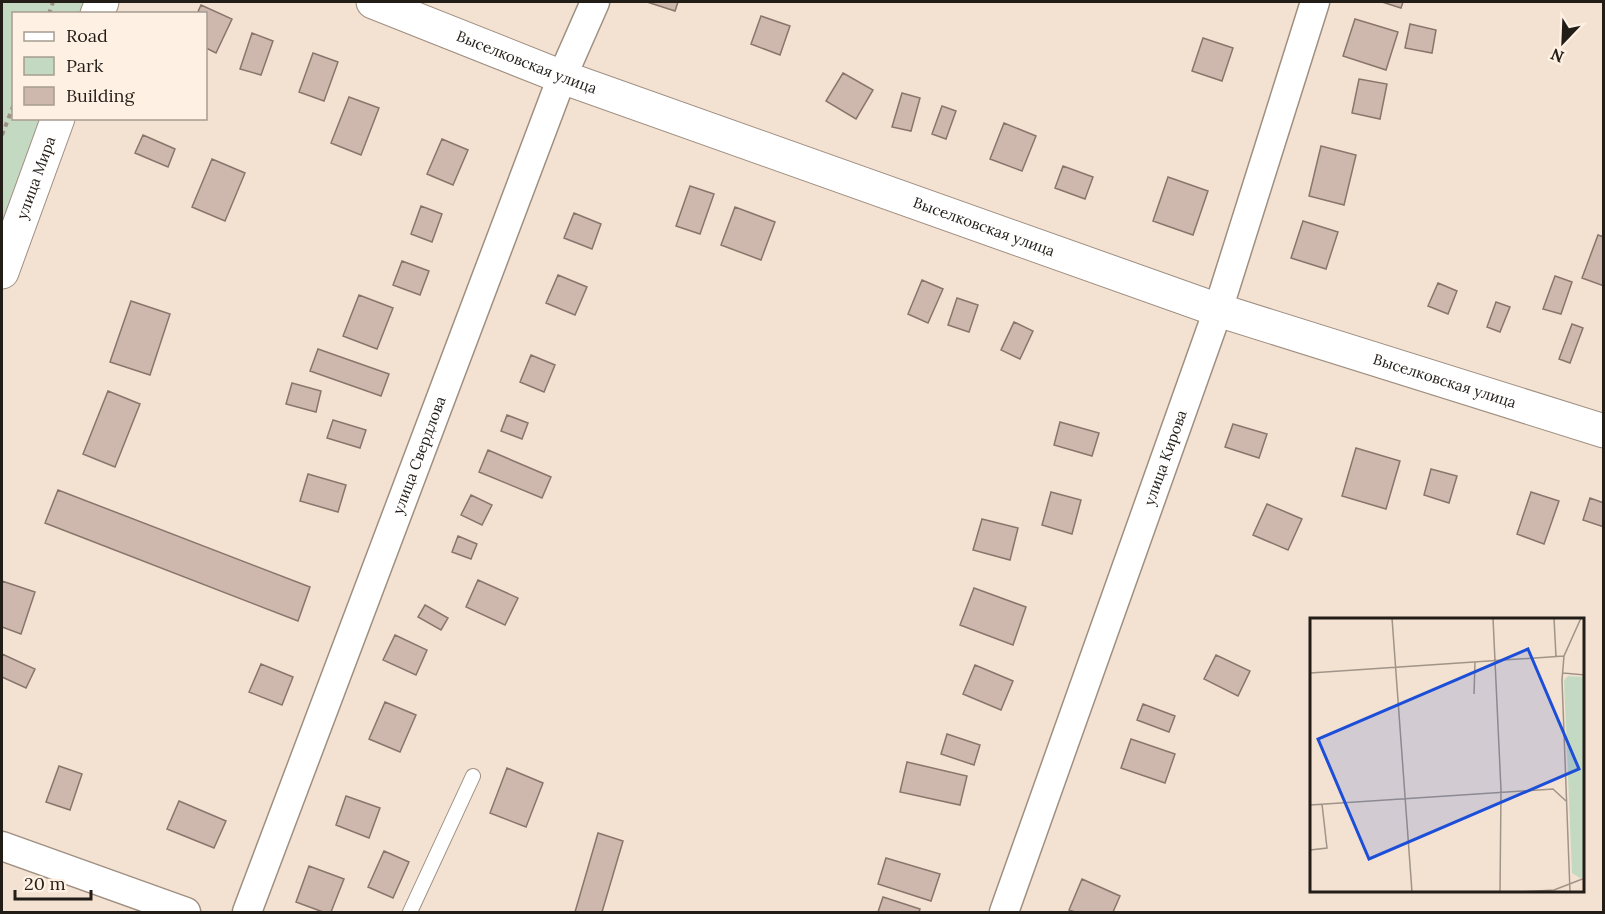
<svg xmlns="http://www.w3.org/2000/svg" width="1605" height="914" font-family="Lora,serif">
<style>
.green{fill:#c4d9c1}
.building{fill:#ceb8ae;stroke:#89756c;stroke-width:1.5}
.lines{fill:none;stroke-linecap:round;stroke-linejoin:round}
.service-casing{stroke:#9f8f80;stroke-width:16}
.minor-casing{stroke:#9f8f80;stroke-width:31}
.tertiary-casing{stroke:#9f8f80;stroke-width:35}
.path{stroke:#9e9186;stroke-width:4;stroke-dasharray:4.5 4.5;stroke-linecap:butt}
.service{stroke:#fff;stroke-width:14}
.minor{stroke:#fff;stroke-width:28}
.tertiary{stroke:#fff;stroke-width:33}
.labels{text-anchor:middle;stroke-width:4.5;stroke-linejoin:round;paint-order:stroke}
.street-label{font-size:15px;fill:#231d17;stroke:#fef0e3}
.inset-road{fill:none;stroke:#a09387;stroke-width:1.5}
.view{fill:#1d4ed8;fill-opacity:0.15;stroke:#1d4ed8;stroke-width:3}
.inset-edge{fill:none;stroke:#231d17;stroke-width:3}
</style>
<rect width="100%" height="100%" fill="#f3e2d2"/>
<path class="green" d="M2,2H92L88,13L14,14V118L48,119L2,240Z"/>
<path class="building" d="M647,2H678L675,11Z
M1382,2H1403L1401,8Z
M201,5L232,19L216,53L206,48V14H197Z
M761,16L790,26L780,55L751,44Z
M1355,19L1398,32L1386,70L1343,56Z
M1410,24L1436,30L1432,53L1405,48Z
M252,33L273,41L261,75L240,69Z
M1203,38L1233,48L1222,81L1192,71Z
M313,53L338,62L324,101L299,92Z
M843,73L873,90L856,119L826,101Z
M1359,79L1387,84L1380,119L1352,113Z
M902,93L920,98L911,131L892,127Z
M349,97L379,108L361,155L331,143Z
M942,106L956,111L946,139L932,134Z
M1004,123L1036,136L1022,171L990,159Z
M143,135L175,149L168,167L135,153Z
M442,139L468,150L453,185L427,174Z
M1321,146L1356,155L1344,205L1309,196Z
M212,159L245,173L225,221L192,207Z
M1063,166L1093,177L1085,199L1055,188Z
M1168,177L1208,191L1193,235L1153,221Z
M690,186L714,194L700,234L676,226Z
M421,206L442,214L432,242L411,234Z
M735,207L775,222L761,260L721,245Z
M574,213L601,224L592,249L564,238Z
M1303,221L1338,232L1326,269L1291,258Z
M1598,235L1604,237V286L1582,278Z
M402,261L429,271L420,295L393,285Z
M558,275L587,287L575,315L546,303Z
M1555,276L1572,282L1561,314L1543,309Z
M922,280L943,289L928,323L908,314Z
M1438,283L1457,291L1448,314L1428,306Z
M359,295L393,308L377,349L343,336Z
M957,298L978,305L969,332L948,325Z
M131,301L170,314L150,375L110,362Z
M1496,302L1510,307L1500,332L1487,327Z
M1014,322L1033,331L1020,359L1001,350Z
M1572,324L1583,328L1570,363L1559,359Z
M318,349L389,374L381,396L310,371Z
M531,355L555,365L544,392L520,382Z
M292,383L321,391L316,412L286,404Z
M108,391L140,404L115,467L83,454Z
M507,415L528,423L522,439L501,431Z
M333,420L366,430L360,448L327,438Z
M1060,422L1099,433L1092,456L1054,445Z
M1233,424L1267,434L1259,458L1225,447Z
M1356,448L1400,461L1386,509L1342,496Z
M488,450L551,477L542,498L479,472Z
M1431,469L1457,476L1449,503L1424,495Z
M308,474L346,485L338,512L300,501Z
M58,490L310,587L298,621L45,523Z
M1051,492L1081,500L1072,534L1042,525Z
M1531,492L1559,501L1544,544L1517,534Z
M471,495L492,505L482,525L461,515Z
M1590,498L1604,503V527L1583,520Z
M1267,504L1302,519L1288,550L1253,535Z
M982,519L1018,528L1010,560L973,550Z
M458,536L477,544L471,559L452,552Z
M478,580L518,598L505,625L466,607Z
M2,581L35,592L21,634L2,627Z
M974,588L1026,607L1013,645L960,625Z
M425,605L448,618L441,630L418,617Z
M395,635L427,650L416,675L383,660Z
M2,654L35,669L26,688L2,677Z
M1216,655L1250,671L1238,696L1204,679Z
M261,664L293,677L282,705L249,692Z
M975,665L1013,681L1001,710L963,694Z
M385,702L416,715L400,752L369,739Z
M1143,704L1175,716L1169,732L1137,720Z
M947,734L980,745L974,765L941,754Z
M1131,739L1175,754L1165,783L1121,768Z
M907,762L967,776L960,805L900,792Z
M59,766L82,774L70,810L46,802Z
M507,768L543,783L526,827L490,813Z
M346,796L380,808L369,838L336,825Z
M179,801L226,821L214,848L167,829Z
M598,833L623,841L602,912H575Z
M384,851L409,862L393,898L368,887Z
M886,858L940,874L931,901L878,884Z
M309,866L344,879L331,912H323L296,902Z
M1082,879L1120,896L1113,912H1075L1069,910Z
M883,897L920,909L919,912H878Z"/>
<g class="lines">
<defs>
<path id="service" d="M410,912L473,776"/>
<g id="minor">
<path d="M2,846L186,912"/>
<path id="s1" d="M247,912L562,77L595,2"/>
<path id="s2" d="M1004,912L1218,310L1315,2"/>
</g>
<g id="tertiary">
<path id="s3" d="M373,2L562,77L1218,310L1604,431"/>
<path d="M97,14L102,2"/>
<path id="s4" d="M2,272L58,118"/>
</g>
</defs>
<use href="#service" class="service-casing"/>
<use href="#minor" class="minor-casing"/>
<use href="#tertiary" class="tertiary-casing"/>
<path class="path" d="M49,14L53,2
M2,135L14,104"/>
<use href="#service" class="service"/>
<use href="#minor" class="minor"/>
<use href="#tertiary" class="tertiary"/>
</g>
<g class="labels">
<g class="street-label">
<text dy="5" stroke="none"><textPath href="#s3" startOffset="165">Выселковская улица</textPath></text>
<text dy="5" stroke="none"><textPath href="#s4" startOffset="100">улица Мира</textPath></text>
<text dy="5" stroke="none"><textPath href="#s3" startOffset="651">Выселковская улица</textPath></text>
<text dy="5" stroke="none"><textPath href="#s3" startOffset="1137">Выселковская улица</textPath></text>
<text dy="5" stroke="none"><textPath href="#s1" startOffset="488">улица Свердлова</textPath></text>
<text dy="5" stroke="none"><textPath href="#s2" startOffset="482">улица Кирова</textPath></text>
</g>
</g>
<g transform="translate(1310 618)">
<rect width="274" height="274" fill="#f3e2d2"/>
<path d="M258,58L274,59L275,258L270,260L262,255L254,62Z" fill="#c4d9c1"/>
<path class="inset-road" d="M82,0L102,274M183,0L191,172L190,274M244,0L246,39M0,55L254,38M253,55L275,57M164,76L165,44M0,187L243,171L256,183M0,232L17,230L12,186M211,274L244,272L275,260M260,274L252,62L254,38L271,0"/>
<path class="view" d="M218,31L269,151L59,241L8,121Z"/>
<rect width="274" height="274" class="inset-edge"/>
</g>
<rect width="1605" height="914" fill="none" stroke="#231d17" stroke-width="6"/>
<rect x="12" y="12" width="195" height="108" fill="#fef0e3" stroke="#a69c91" stroke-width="1.5"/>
<rect x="24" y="32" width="30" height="9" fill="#ffffff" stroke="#a69c91" stroke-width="1.5"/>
<text x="66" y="42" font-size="18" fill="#231d17">Road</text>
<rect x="24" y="57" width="30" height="18" fill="#c4d9c1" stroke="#a69c91" stroke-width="1.5"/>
<text x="66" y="72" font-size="18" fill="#231d17">Park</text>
<rect x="24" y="87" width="30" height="18" fill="#ceb8ae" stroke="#a69c91" stroke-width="1.5"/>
<text x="66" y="102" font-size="18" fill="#231d17">Building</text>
<g transform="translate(1563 42) rotate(203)" stroke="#fef0e3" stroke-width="4.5" paint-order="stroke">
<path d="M0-4.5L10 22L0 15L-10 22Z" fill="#231d17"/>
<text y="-9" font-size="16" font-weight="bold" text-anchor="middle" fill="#231d17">N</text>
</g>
<path d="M15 890v9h76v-9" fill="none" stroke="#231d17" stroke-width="3"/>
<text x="24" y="890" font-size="18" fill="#231d17" stroke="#fef0e3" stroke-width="4.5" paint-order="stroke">20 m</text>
</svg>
